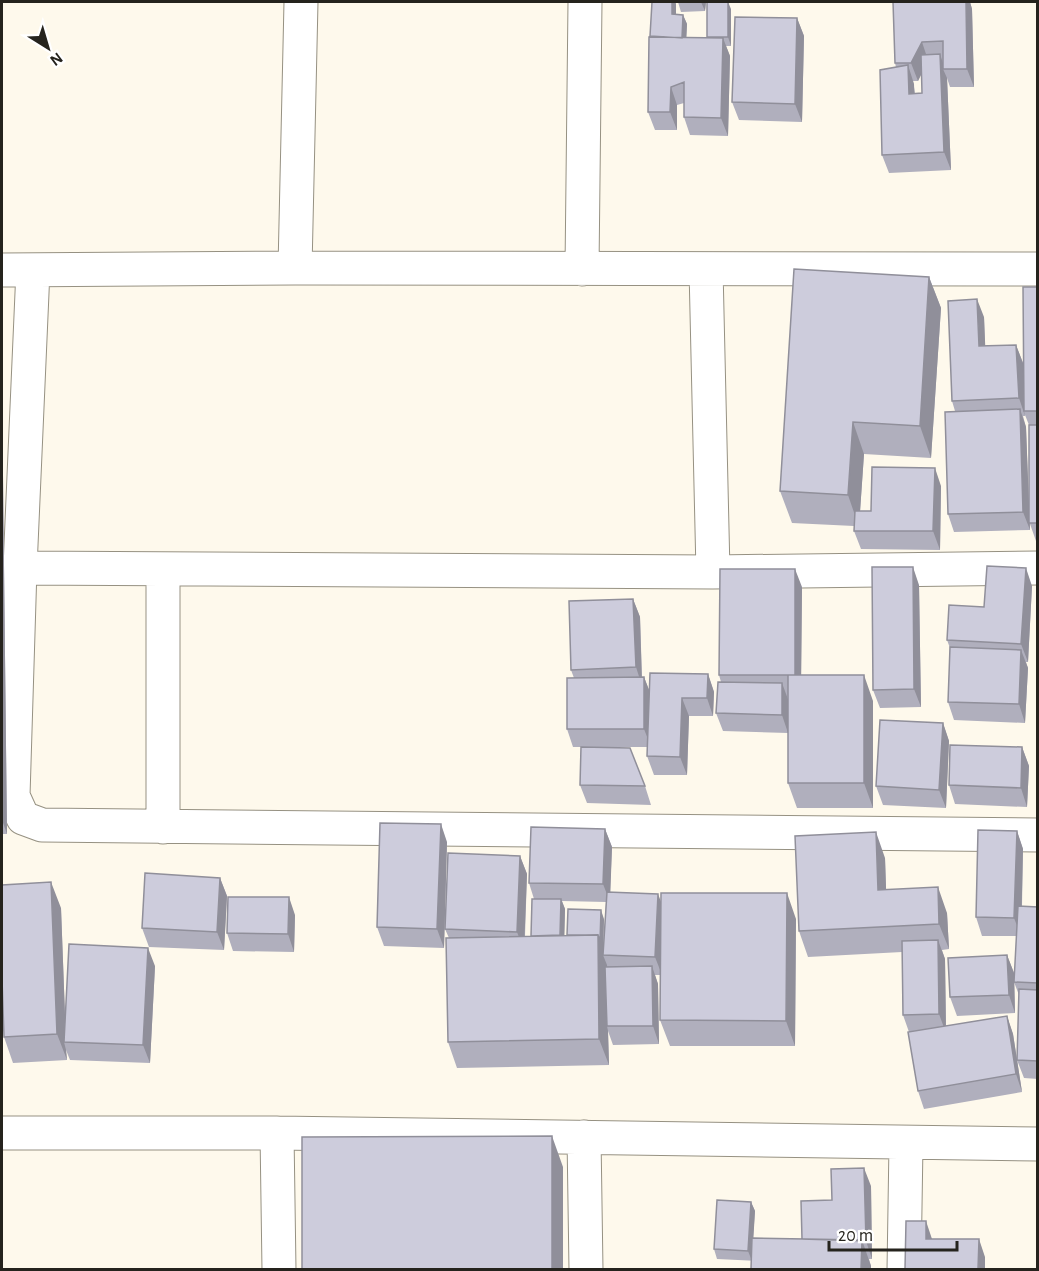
<svg xmlns="http://www.w3.org/2000/svg" width="1039" height="1271" font-family="'Alegreya Sans',sans-serif">
<style>
.lines{fill:none;stroke-linecap:round;stroke-linejoin:round}
.street-casing{stroke:#969182;stroke-width:35}
.street{stroke:#fff;stroke-width:33}
.wall{fill:#b0afbd;fill-rule:evenodd}
.shaded-wall{fill:#908f9a}
.building{fill:#cdccdc;stroke:#908f9a;stroke-width:1.5}
</style>
<rect width="100%" height="100%" fill="#fef9ec"/>
<g class="lines">
<defs>
<path id="street" d="M295,268L301,2
M582,269L585,2
M706,269L713,572
M2,270L295,268L1038,269
M33,270L20,568L13,796L23,818L42,825L1038,835
M20,568L713,572L1038,568
M163,570V827
M2,1133H277L1038,1144
M277,1133L279,1270
M584,1137L586,1270
M904,1270L906,1144"/>
</defs>
<use href="#street" class="street-casing"/>
<use href="#street" class="street"/>
</g>
<path class="wall" d="M652,2H675L676,4V15H683L687,24L686,38H707V37L731,9V46H726L730,56L728,136L690,135L684,117V103L677,105V130H655L648,112Z
M678,2H706L705,11L681,12Z
M893,2H970L972,9L974,87H950L947,78L951,170L889,173L882,155L896,67L895,63ZM922,73V93H915L913,81H918Z
M797,18L804,36L802,122L739,120L732,102Z
M929,277L941,308L931,458L864,454L860,511H871L941,486L940,550L861,549L854,531V526L792,523L780,491Z
M1038,287V541H1036L1030,524V530L954,532L948,514L955,411L952,401L984,317L985,346L1016,345L1023,363V378ZM1025,415L1029,425V510L1026,427L1023,416H1025Z
M2,385L7,834H2Z
M919,585L921,707L880,708L873,690Z
M1032,586L1028,662H1026L1028,668L1025,723L954,720L948,702L950,648L947,640L984,607Z
M802,587L801,675L873,701V808H797L788,783V733L723,731L716,713L721,682L719,675Z
M633,599L640,617L642,677H644L649,690L708,674L714,692L713,716H689L687,775H654L647,756V747H583L645,786L651,805L587,803L580,785L581,747H573L567,729L574,678L571,670Z
M943,723L949,741L946,808L883,805L876,786Z
M1022,747L1029,766L1027,807L955,804L949,785Z
M605,829L612,847L610,892L661,902L796,919L795,1046H670L660,1020L661,975H655L658,984L659,1044L613,1045L608,1031L609,1065L457,1068L448,1042L449,938L445,929L520,856L527,874L525,936H531L534,899L529,883ZM562,901L606,902L603,950L604,919L567,935H564L565,909Z
M1017,831L1023,849L1022,906L1038,907V1079L1024,1078L1017,1060L1019,995L1014,982L1017,936H982L976,917Z
M447,842L444,948L384,946L377,927Z
M885,858L886,889L947,913L949,949L942,950L945,959L946,1026L1007,1016L1013,1034L1022,1092L924,1109L918,1091L909,1032L903,1015L902,952L808,957L799,931Z
M220,878L227,896L224,950L149,947L142,928Z
M61,908L65,1015L155,966L150,1063L70,1060L66,1050L67,1060L13,1063L4,1037Z
M295,915L294,952L233,951L227,933Z
M1007,955L1014,973L1015,1013L957,1016L950,997Z
M871,1186L872,1259H869L871,1266L717,1259L714,1249L751,1202L755,1211L753,1238L802,1239L832,1200Z"/>
<path class="shaded-wall" d="M672,2H675L676,4V24L672,14Z
M701,2H706L705,11Z
M728,2L731,9V46L728,37Z
M966,2H970L972,9L974,87L967,69Z
M683,15L687,24L686,47L682,38Z
M797,18L804,36L802,122L795,104Z
M723,38L730,56L728,136L721,118Z
M922,42L928,60L918,81L911,63Z
M940,54L945,69H943L947,78L951,170L944,152Z
M908,65L914,84L915,112L909,94Z
M671,87L677,105V130L670,112Z
M929,277L941,308L931,458L920,426Z
M977,299L984,317L986,364L979,346Z
M1016,345L1023,363L1025,411H1024L1025,416L1019,398Z
M2,385L7,834L2,820Z
M1020,409L1026,427L1030,530L1023,512Z
M853,422L864,454L859,527L848,495Z
M935,468L941,486L940,550L933,531Z
M913,567L919,585L921,707L914,689Z
M1026,568L1032,586L1028,662L1021,644Z
M795,569L802,587L801,693L795,675Z
M633,599L640,617L642,686L636,667Z
M1021,650L1028,668L1025,723L1019,704Z
M708,674L714,692L713,716L707,698Z
M864,675L873,701V808L864,783Z
M644,677L651,695V747L644,729Z
M782,683L789,702L788,733L782,715Z
M682,698L689,716L687,775L680,757Z
M943,723L949,741L946,808L939,790Z
M1022,747L1029,766L1027,807L1021,788Z
M441,824L447,842L444,948L437,929Z
M605,829L612,847L610,902L603,884Z
M1017,831L1023,849L1021,936L1014,918Z
M876,832L885,858L887,916L878,890Z
M520,856L527,874L524,950L517,932Z
M220,878L227,896L224,950L217,932Z
M51,882L61,908L66,1042H64L66,1050L67,1060L57,1034Z
M938,887L947,913L949,949L939,924Z
M787,893L796,919L795,1046L786,1021Z
M658,894L665,912L662,975L655,957Z
M289,897L295,915L294,952L288,934Z
M561,899L565,909L564,955L560,946Z
M601,910L604,919L603,955L607,965L608,1026H607L608,1031L609,1065L599,1039L598,935Z
M938,940L945,959L946,1033L939,1014Z
M148,948L155,966L150,1063L143,1045Z
M1007,955L1014,973L1015,1013L1009,995Z
M652,966L658,984L659,1044L653,1026Z
M1007,1016L1013,1034L1022,1092L1016,1074Z
M552,1136L563,1167V1269H552Z
M864,1168L871,1186L872,1259L866,1241Z
M751,1202L755,1211L752,1261L748,1251Z
M926,1221L932,1239H926Z
M979,1239L985,1257V1269H978Z
M862,1240L871,1266V1269H861Z"/>
<path class="building" d="M652,2H672V14L683,15L682,38L650,36Z
M707,2H728V37H707Z
M893,2H966L967,69H943V41L922,42L911,63H895Z
M735,17L797,18L795,104L732,102Z
M649,37L723,38L721,118L684,117V82L671,87L670,112H648Z
M940,54L944,152L882,155L880,70L908,65L909,94L922,93L921,55Z
M794,269L929,277L920,426L853,422L848,495L780,491Z
M1023,287H1038V411H1024Z
M977,299L979,346L1016,345L1019,398L952,401L948,301Z
M1020,409L1023,512L948,514L945,412Z
M1029,425H1038V523H1029Z
M872,467L935,468L933,531H854L855,511H871Z
M987,566L1026,568L1021,644L947,640L949,605L984,607Z
M872,567H913L914,689L873,690Z
M720,569H795V675H719Z
M633,599L636,667L571,670L569,601Z
M950,647L1021,650L1019,704L948,702Z
M650,673L708,674L707,698H682L680,757L647,756Z
M788,675H864V783H788Z
M644,677V729H567V678Z
M718,682L782,683V715L716,713Z
M880,720L943,723L939,790L876,786Z
M950,745L1022,747L1021,788L949,785Z
M581,747L630,748L645,786L580,785Z
M380,823L441,824L437,929L377,927Z
M531,827L605,829L603,884L529,883Z
M978,830L1017,831L1014,918L976,917Z
M876,832L878,890L938,887L939,924L799,931L795,836Z
M448,853L520,856L517,932L445,929Z
M145,873L220,878L217,932L142,928Z
M51,882L57,1034L4,1037L2,979V885Z
M607,892L658,894L655,957L603,955Z
M661,893H787L786,1021L660,1020Z
M228,897H289L288,934L227,933Z
M532,899H561L560,935L531,936Z
M1018,906L1038,907V983L1014,982Z
M568,909L601,910L600,941L598,935H567Z
M598,935L599,1039L448,1042L446,938Z
M938,940L939,1014L903,1015L902,941Z
M69,944L148,948L143,1045L64,1042Z
M1007,955L1009,995L950,997L948,958Z
M652,966L653,1026H607L605,967Z
M1019,989L1038,990V1061L1017,1060Z
M1007,1016L1016,1074L918,1091L908,1032Z
M552,1136V1269H302V1137Z
M864,1168L866,1241L802,1239L801,1201L832,1200L831,1169Z
M717,1200L751,1202L748,1251L714,1249Z
M906,1221H926V1239H979L978,1269H905Z
M752,1238L862,1240L861,1269H751Z"/>
<rect width="1039" height="1271" fill="none" stroke="#25231d" stroke-width="6"/>
<g transform="translate(48 48) rotate(143)" stroke="#ffffff" stroke-width="4.5" paint-order="stroke">
<path d="M0-4.5L10 22L0 15L-10 22Z" fill="#25231d"/>
<text y="-9" font-size="16" font-weight="bold" text-anchor="middle" fill="#25231d">N</text>
</g>
<path d="M829 1241v9h128v-9" fill="none" stroke="#25231d" stroke-width="3"/>
<text x="838" y="1241" font-size="18" fill="#25231d" stroke="#ffffff" stroke-width="4.5" paint-order="stroke">20 m</text>
</svg>
